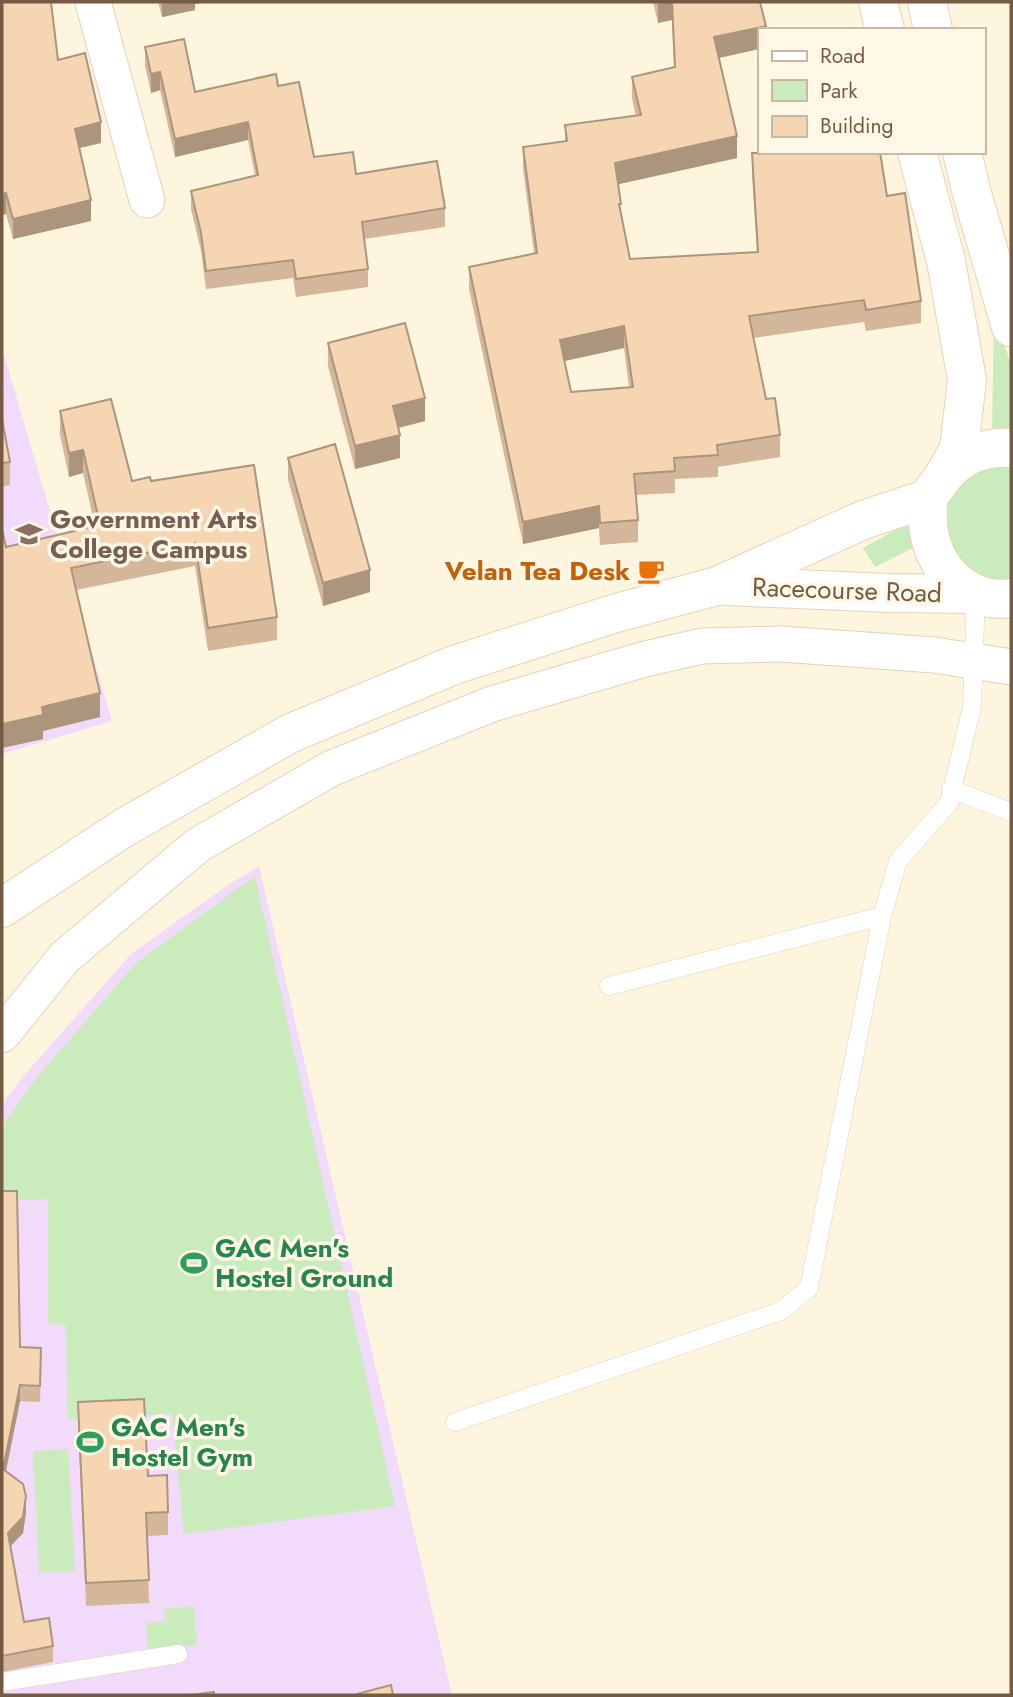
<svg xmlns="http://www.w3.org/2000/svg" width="1013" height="1697" font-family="Jost,sans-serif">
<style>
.education{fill:#f2dbfa}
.green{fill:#caecbc}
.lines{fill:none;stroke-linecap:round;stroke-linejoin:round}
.lane-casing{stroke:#e2d1ba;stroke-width:19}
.street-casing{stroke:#e2d1ba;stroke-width:37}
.secondary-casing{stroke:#e8d3b7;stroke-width:40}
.lane{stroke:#fff;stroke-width:18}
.street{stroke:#fff;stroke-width:35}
.secondary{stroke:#fff;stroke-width:38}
.wall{fill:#d4b79a;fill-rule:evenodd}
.shaded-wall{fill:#ac957d}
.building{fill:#f6d5b3;stroke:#ac957d;stroke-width:2;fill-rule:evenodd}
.labels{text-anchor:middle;stroke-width:7;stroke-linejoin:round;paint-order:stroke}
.education-label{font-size:26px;font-weight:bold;fill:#785e54;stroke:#fff8e6;text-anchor:start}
.food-label{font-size:26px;font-weight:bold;fill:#c56008;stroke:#fff8e6;text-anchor:end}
.street-label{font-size:26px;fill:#765b44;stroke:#fff8e6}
.leisure-label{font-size:26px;font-weight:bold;fill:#27864d;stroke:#fff8e6;text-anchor:start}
</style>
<rect width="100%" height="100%" fill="#fef5de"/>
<path class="education" d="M2,348L112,721L2,754Z
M259,866L452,1695H2V1105L20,1080L131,954L225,887Z"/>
<path class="green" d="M994,307L1011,366V437L992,434Z
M1011,459V586L986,585L951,559L944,497L956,478Z
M911,521L921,544L875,567L863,548Z
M255,876L395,1506L184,1534L172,1414L68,1419L66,1325L48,1324V1199L2,1201V1126L37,1077L136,963Z
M68,1449L75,1571L39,1573L33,1451Z
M194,1606L197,1645L148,1649L146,1623L165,1621L164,1609Z"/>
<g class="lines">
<defs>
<path id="lane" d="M951,789L1011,812
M609,986L882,916
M455,1422L781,1311L809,1288L882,916L898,861L949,803L972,707L976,594
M2,1682L178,1654"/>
<path id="street" d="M93,2L147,200
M2,1035L65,957L198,845L332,768L492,704L645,659L702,646L781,644L866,650L934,655L1011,667"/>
<path id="secondary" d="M878,2L885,30
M927,2L933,30
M917,152L946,261L967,380L959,449L943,477
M962,152L972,194L1011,327
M1011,448C981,446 955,458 938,484C935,488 930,493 929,498C927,506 928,517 928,525C932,567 966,605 1011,598
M727,586L888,593L976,594
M2,908L125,827L291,733L454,665L616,613L717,586L863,520L929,498"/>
</defs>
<use href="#lane" class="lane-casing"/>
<use href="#street" class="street-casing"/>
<use href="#secondary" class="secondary-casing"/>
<use href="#lane" class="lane"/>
<use href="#street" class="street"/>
<use href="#secondary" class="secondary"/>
</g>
<path class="wall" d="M2,2L58,60L101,143L79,148L91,221L13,239L6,214L2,215Z
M158,2H205L195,4V10L162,17Z
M653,2H760L766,30H759V49L719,58L737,158L618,184L621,213L630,259L757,252L752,175V153L887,196L921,301V323L866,331L864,322L753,338L766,399L780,435V457L718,467V477L675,479V493L636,495L638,520V542L600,545L599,528L523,544L469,289V267L534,253L523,168V147L565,141V125L636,116L632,98V77L674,67L672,20L658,23ZM624,348L629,387L571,392L564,361Z
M145,47L195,92L278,86L314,157L445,208V227L364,239L368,269V287L296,297L293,278L206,289L201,251L191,209V191L255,175L248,140L175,157L160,90L151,93L145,65Z
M328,343L425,421L399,428L400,458L355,469L328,366Z
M60,411L132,481H151L277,617V640L208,651L195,566L76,590L100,717L43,731V739L2,748V529L6,547L95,526L83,473L69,477L60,435Z
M2,419L10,462V485L2,487Z
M288,458L370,592L323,606L288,480Z
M2,1191L20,1347L41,1364L40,1402L20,1401L6,1471L26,1512L23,1533L10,1546L24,1622L53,1646V1662L2,1672Z
M78,1402L148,1476L168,1512V1535L147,1536L149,1603L86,1606L78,1425Z"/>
<path class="shaded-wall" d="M162,2H205L195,4V10L162,17Z
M658,2H672V20L658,23Z
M766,26V30H759V49L714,59V37Z
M160,72V90L151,93V74Z
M101,122V143L75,149V129Z
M248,122V140L175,157V139Z
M737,136V158L615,185V163Z
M6,193V214L2,215V194Z
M91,200V221L13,239V219Z
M624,326V348L560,362V340Z
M425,398V421L393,429V406Z
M400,435V458L355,469V446Z
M83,450V473L69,477V453Z
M599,506V528L523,544V522Z
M370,570V592L323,606V583Z
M100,693V717L43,731V739L2,748V724L42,707Z
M20,1385V1401L3,1485V1469Z
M26,1496V1512L23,1533L8,1549V1533Z"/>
<path class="building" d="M2,2H51L58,60L85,53L101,122L75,129L91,200L13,219L6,193L2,194Z
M672,2H760L766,26L714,37L737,136L615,163L621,204H619L630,259L758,252L752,153L880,152L887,196L905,193L921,301L866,310L864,300L749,316L766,399L775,398L780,435L717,445L718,455L674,458L675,471L634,474L638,520L600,523L599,506L523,522L469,267L537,253L523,147L567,141L565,125L641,115L632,77L675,67ZM624,326L633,387L571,392L560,340Z
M184,39L195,92L276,74L278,86L299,82L314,157L353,152L356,174L437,161L445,208L362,222L368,269L296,279L293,260L206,271L201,233L191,191L258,175L248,122L175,139L160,72L151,74L145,47Z
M405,323L425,398L393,406L400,435L355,446L328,343Z
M111,399L132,481L150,477L151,481L254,465L277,617L208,628L195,543L71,568L100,693L42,707L43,715L2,724V529L6,547L100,525L83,450L69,453L60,411Z
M2,419L10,462L2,463Z
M335,444L370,570L323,583L288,458Z
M2,1191H17L20,1347L41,1348L40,1386L20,1385L3,1469L23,1484L26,1496L23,1517L8,1533L24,1622L49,1618L53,1646L2,1656Z
M144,1399L148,1476L167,1475L168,1512L146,1513L149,1580L86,1583L78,1402Z
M391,1685L393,1695H357V1694Z
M214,1692V1695H191Z"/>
<defs>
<symbol id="university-bare" viewBox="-9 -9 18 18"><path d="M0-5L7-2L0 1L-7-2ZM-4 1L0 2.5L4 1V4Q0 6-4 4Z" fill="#8d6e63" stroke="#fff8e6" stroke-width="2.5" paint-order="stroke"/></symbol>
<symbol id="cafe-bare" viewBox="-9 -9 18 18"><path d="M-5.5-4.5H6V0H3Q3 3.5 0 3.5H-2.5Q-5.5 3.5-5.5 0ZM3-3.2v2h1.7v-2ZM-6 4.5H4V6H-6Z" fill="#e8710a" stroke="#fff8e6" stroke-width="2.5" paint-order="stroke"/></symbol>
<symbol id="stadium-bare" viewBox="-9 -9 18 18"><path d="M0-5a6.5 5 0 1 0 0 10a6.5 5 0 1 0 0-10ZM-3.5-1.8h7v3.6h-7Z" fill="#2e9e5b" stroke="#fff8e6" stroke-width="2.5" paint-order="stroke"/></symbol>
</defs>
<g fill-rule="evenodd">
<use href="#university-bare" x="10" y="515" width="38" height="38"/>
<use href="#cafe-bare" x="632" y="552" width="38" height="38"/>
<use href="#stadium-bare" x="175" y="1244" width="38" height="38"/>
<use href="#stadium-bare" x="71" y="1423" width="38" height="38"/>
</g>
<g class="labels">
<g class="education-label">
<text x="50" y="528">Government Arts<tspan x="50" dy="30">College Campus</tspan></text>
</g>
<g class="food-label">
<text x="630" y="580">Velan Tea Desk</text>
</g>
<g class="street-label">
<text transform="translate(847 590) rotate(2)" y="9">Racecourse Road</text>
</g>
<g class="leisure-label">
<text x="215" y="1257">GAC Men's<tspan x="215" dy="30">Hostel Ground</tspan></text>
<text x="111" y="1436">GAC Men's<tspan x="111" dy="30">Hostel Gym</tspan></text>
</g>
</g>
<rect width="1013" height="1697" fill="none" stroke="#765b44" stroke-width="7"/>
<rect x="758" y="28" width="228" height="126" fill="#fff8e6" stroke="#c8b9a5" stroke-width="2"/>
<rect x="772" y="51" width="35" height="10" fill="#ffffff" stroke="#c8b9a5" stroke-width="2"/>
<text x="820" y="63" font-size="21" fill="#765b44">Road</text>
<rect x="772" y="80" width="35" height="21" fill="#caecbc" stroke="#c8b9a5" stroke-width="2"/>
<text x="820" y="98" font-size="21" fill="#765b44">Park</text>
<rect x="772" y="116" width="35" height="21" fill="#f6d5b3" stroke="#c8b9a5" stroke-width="2"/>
<text x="820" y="133" font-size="21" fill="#765b44">Building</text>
</svg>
